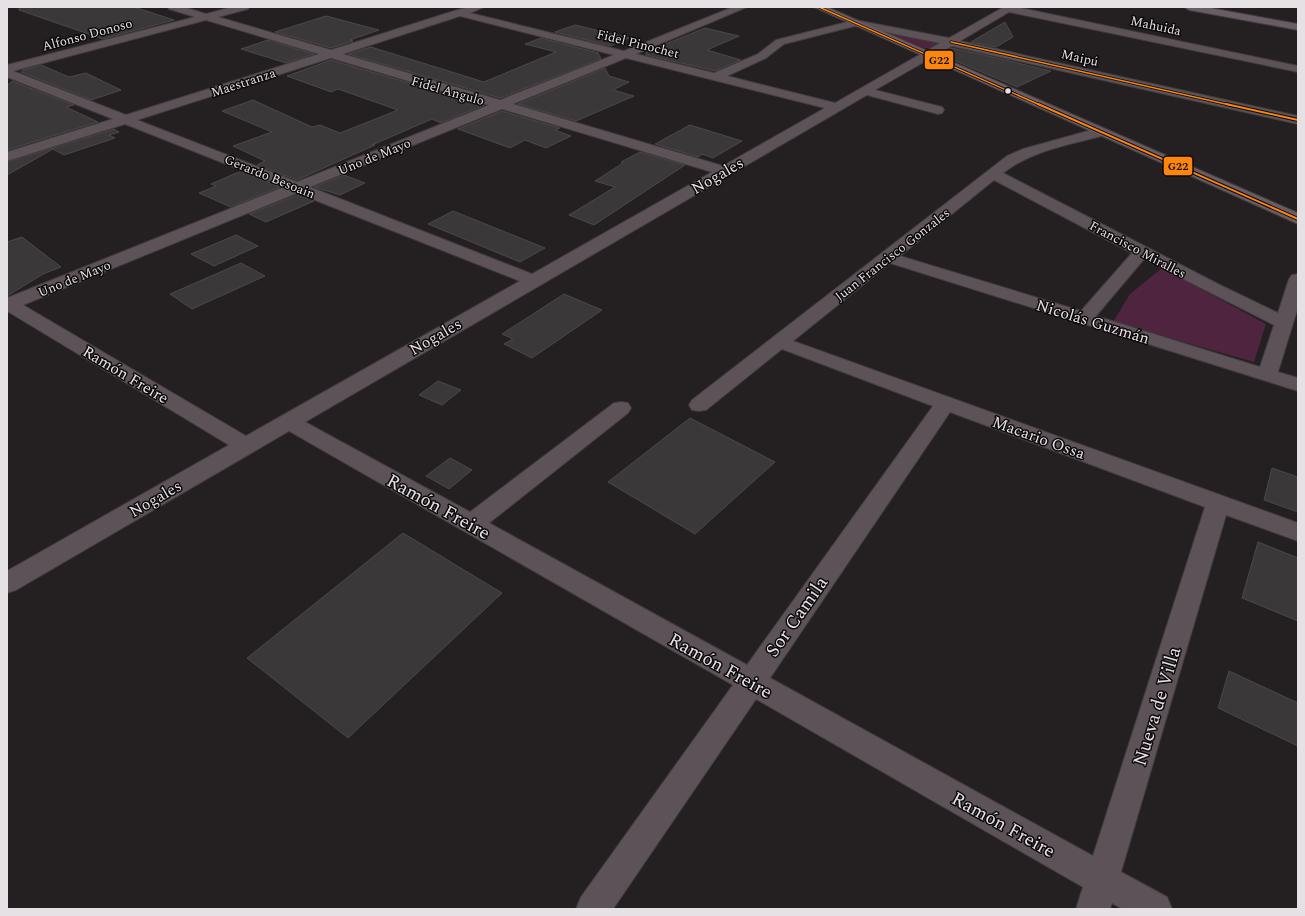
<svg xmlns="http://www.w3.org/2000/svg" width="1305" height="916" font-family="Spectral,serif">
<style>
.green{fill:#4e243f}
.building{fill:#3b383a;stroke:#4c484a}
.lines{fill:none;stroke-linecap:round;stroke-linejoin:round}
.minor-casing{stroke:#3e3c3d;stroke-width:2}
.major-casing{stroke:#3e3c3d;stroke-width:2}
.minor{fill:#5c5258;fill-rule:evenodd}
.major{fill:#695c64;fill-rule:evenodd}
.bus-1-far1-casing{stroke:#0c090b;stroke-width:3}
.bus-1-casing{stroke:#0c090b;stroke-width:4}
.bus-1-far1{stroke:#fc850d;stroke-width:1.5}
.bus-1{stroke:#fc850d;stroke-width:2}
.bus-dot{fill:#e6e1e4;stroke:#0c090b;stroke-width:1.5}
.labels{text-anchor:middle;stroke-width:3;stroke-linejoin:round;paint-order:stroke}
.far-street-label{font-size:13px;fill:#e6e1e4;stroke:#0c090b}
.street-label{font-size:16px;fill:#e6e1e4;stroke:#0c090b}
.near-street-label{font-size:19px;fill:#e6e1e4;stroke:#0c090b}
.line-badge{stroke:#0c090b;stroke-width:1.5}
.pale-badge-label{font-size:11px;text-anchor:middle;font-weight:bold;fill:#111}
</style>
<rect width="100%" height="100%" fill="#242022"/>
<path class="green" d="M882,31L940,43V44L932,48H923Z
M1162,268L1266,324L1254,362L1113,322L1130,294Z"/>
<path class="building" d="M19,7H134L174,20L103,39L19,10Z
M326,16L379,30L350,40L353,41L331,48L275,32Z
M1005,22L1013,37L996,47L971,42Z
M575,25L629,38L610,46L555,32Z
M705,28L739,36L707,50L741,60L715,71L646,55V52Z
M541,38L598,53L601,59L500,98L348,54L371,47L484,82L556,52L525,44Z
M268,40L314,54L286,63L241,49Z
M952,48L984,55L1051,71L1017,87L946,57L949,49Z
M331,60L484,105L441,123L432,119L372,145H375L297,180L257,165L265,161L233,146L272,132L222,111L253,100L312,127L320,125L340,133L398,110L338,89L331,92L287,76Z
M41,65L69,77L86,73L121,90L91,100L21,72L23,70Z
M605,68L609,76L629,82L613,90L634,96L576,121L518,104Z
M12,81L74,105L66,107L98,122L7,150V86Z
M502,111L560,128L555,130L571,136L546,148L525,140L510,148L458,129Z
M690,125L742,141L713,158L702,154L698,157L655,144Z
M114,129L119,132L109,135L115,138L64,155L53,149L7,175V162Z
M640,152L685,165L594,225L569,215L615,187L595,181L623,163L621,162Z
M241,171L280,187L231,207L199,193L216,186L211,184Z
M344,175L365,183L340,195L314,187Z
M297,195L314,201L266,222L249,214Z
M453,211L545,248L520,262L428,224Z
M236,235L258,246L214,266L191,254Z
M22,237L61,267L43,274L7,296V242Z
M241,263L265,276L192,309L170,294Z
M564,294L602,310L532,358L504,344L513,339L502,334Z
M438,381L461,390L442,405L419,395Z
M690,418L775,462L695,534L608,482Z
M450,458L472,470L449,489L426,476Z
M1272,468L1298,477V512L1264,500Z
M403,533L502,593L348,738L247,658Z
M1258,542L1298,558V621L1242,598Z
M1229,671L1298,703V746L1218,708Z"/>
<g class="lines">
<defs>
<path id="minor" d="M168,7H184L206,14L232,7H249L248,9L218,17L331,50L454,11L469,7H484L470,13L624,51L733,7H747L636,54L714,73L758,54L776,40L855,20L949,38L1004,7H1016L1298,66V72L1009,12L960,41L1298,116V124L952,46L875,90L942,107L944,110L942,113L938,114L867,95L305,422L470,512L614,403L621,402L628,403L631,408L628,413L489,523L747,665L933,406L782,349L706,410L699,411L692,410L689,405L692,400L1007,156L1023,149L1095,129H1105L1107,132L1105,135C1070,145 1032,150 1003,173L1220,285L1278,313L1289,279L1292,275L1298,274V307L1278,372L1298,378V391L890,263L793,341L1298,523V541L1226,515L1121,872L1167,897L1172,909H1122L1112,903L1110,909H1076L1083,887L756,699L613,909H576L581,897L733,685L289,431L16,590L7,593V571L229,445L7,311V298L284,187L125,124L7,161V152L113,119L7,77V65L195,17L169,9ZM460,16L614,55L500,100L343,54ZM206,20L319,54L126,115L13,71ZM855,26L940,43L835,103L727,76L766,58L784,44ZM331,58L489,105L297,182L137,120ZM626,58L825,108L723,166L513,104ZM502,109L712,172L532,274L310,187ZM994,180L1132,253L1081,311L900,256ZM297,193L520,281L246,436L23,305ZM1144,259L1274,325L1260,367L1096,316ZM950,412L1205,507L1093,856L770,678Z"/>
<path id="major" d="M814,7H827L1298,213V224Z
M1184,7H1205L1298,24V30L1189,10Z"/>
</defs>
<use href="#minor" class="minor-casing"/>
<use href="#major" class="major-casing"/>
<use href="#minor" class="minor"/>
<use href="#major" class="major"/>
<defs>
<path id="bus-1-far1" d="M819,7L1040,105
M951,42L1230,105"/>
<path id="bus-1" d="M1038,104L1298,219
M1226,104L1298,120"/>
</defs>
<use href="#bus-1-far1" class="bus-1-far1-casing"/>
<use href="#bus-1" class="bus-1-casing"/>
<use href="#bus-1-far1" class="bus-1-far1"/>
<use href="#bus-1" class="bus-1"/>
</g>
<circle class="bus-dot" cx="1008" cy="91" r="3.5"/>
<g class="labels">
<g class="far-street-label">
<text transform="translate(1156 25) rotate(12)" y="5">Mahuida</text>
<text transform="translate(87 34) rotate(-15)" y="5">Alfonso Donoso</text>
<text transform="translate(638 43) rotate(14)" y="5">Fidel Pinochet</text>
<text transform="translate(1080 57) rotate(13)" y="5">Maipú</text>
<text transform="translate(243 82) rotate(-18)" y="5">Maestranza</text>
<text transform="translate(448 90) rotate(16)" y="5">Fidel Angulo</text>
<text transform="translate(374 156) rotate(-22)" y="5">Uno de Mayo</text>
<text transform="translate(270 176) rotate(22)" y="5">Gerardo Besoain</text>
<text transform="translate(1138 249) rotate(28)" y="5">Francisco Miralles</text>
<text transform="translate(892 254) rotate(-38)" y="5">Juan Francisco Gonzales</text>
<text transform="translate(74 278) rotate(-22)" y="5">Uno de Mayo</text>
</g>
<g class="street-label">
<text transform="translate(717 175) rotate(-30)" y="6">Nogales</text>
<text transform="translate(1093 321) rotate(17)" y="6">Nicolás Guzmán</text>
<text transform="translate(435 336) rotate(-30)" y="6">Nogales</text>
<text transform="translate(126 374) rotate(31)" y="6">Ramón Freire</text>
<text transform="translate(1039 437) rotate(20)" y="6">Macario Ossa</text>
<text transform="translate(155 498) rotate(-30)" y="6">Nogales</text>
</g>
<g class="near-street-label">
<text transform="translate(439 506) rotate(29)" y="7">Ramón Freire</text>
<text transform="translate(796 616) rotate(-55)" y="7">Sor Camila</text>
<text transform="translate(721 665) rotate(29)" y="7">Ramón Freire</text>
<text transform="translate(1156 706) rotate(-73)" y="7">Nueva de Villa</text>
<text transform="translate(1004 824) rotate(29)" y="7">Ramón Freire</text>
</g>
</g>
<g class="line-badge">
<rect x="924" y="50" width="30" height="20" rx="4" fill="#fc850d"/>
<rect x="1163" y="156" width="30" height="20" rx="4" fill="#fc850d"/>
</g>
<g class="pale-badge-label">
<text x="939" y="64">G22</text>
<text x="1178" y="170">G22</text>
</g>
<rect width="1305" height="916" fill="none" stroke="#e6e1e4" stroke-width="16"/>
</svg>
